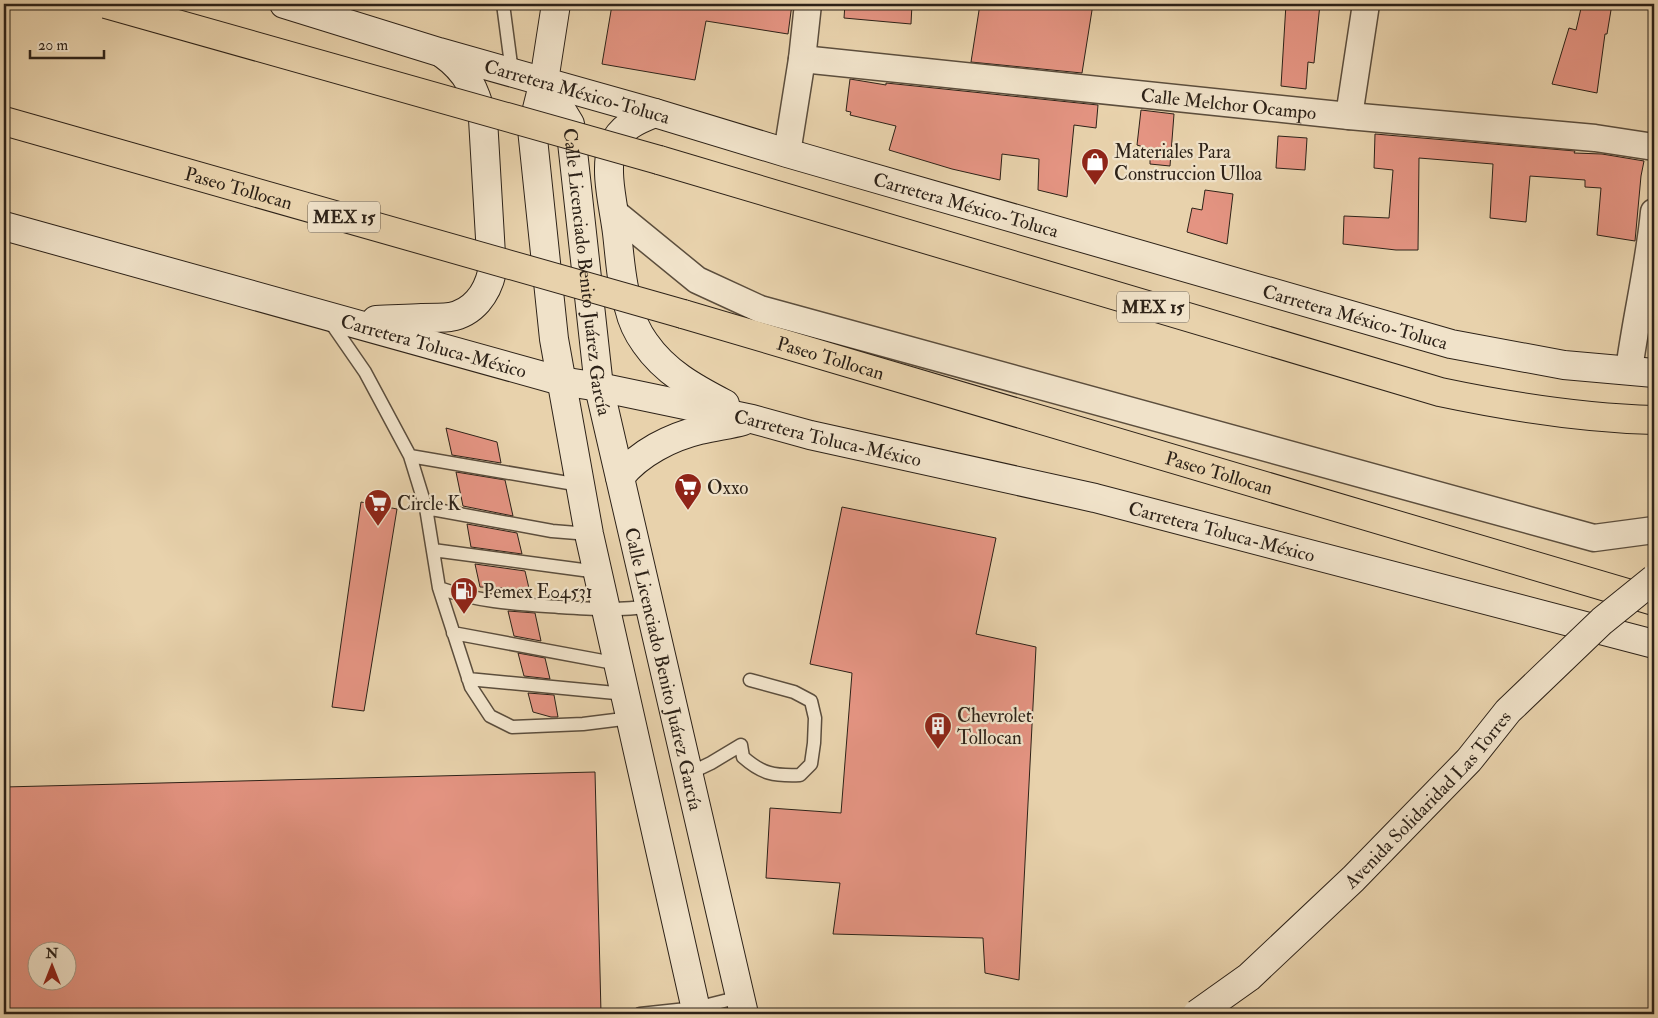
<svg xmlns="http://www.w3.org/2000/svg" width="1658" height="1018" font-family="'IM FELL Double Pica',serif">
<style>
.building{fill:#e49482;stroke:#2d2218;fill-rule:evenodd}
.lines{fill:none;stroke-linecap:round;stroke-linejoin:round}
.service-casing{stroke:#5c4e3d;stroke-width:15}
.minor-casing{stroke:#5c4e3d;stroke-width:29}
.secondary-casing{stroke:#2d2218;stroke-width:30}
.trunk-casing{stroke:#2d2218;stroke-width:30}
.service{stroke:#f0e2c9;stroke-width:12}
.minor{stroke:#f0e2c9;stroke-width:26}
.secondary{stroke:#f0e2c9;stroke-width:28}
.trunk{stroke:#e8d2ac;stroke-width:28}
.secondary-bridge-casing{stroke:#2d2218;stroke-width:30;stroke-linecap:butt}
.trunk-bridge-casing{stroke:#2d2218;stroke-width:30;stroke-linecap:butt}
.secondary-bridge{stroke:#f0e2c9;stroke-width:28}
.trunk-bridge{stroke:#e8d2ac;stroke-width:28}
.labels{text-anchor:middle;stroke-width:4.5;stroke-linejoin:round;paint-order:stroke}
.shield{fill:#f0e2c9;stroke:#685c4d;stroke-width:1}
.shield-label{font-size:18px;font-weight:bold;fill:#2d2218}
.street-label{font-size:19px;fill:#2d2218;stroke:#f0e2c9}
.poi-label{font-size:19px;fill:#2d2218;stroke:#f0e2c9;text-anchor:start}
</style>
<rect width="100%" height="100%" fill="#e8d2ac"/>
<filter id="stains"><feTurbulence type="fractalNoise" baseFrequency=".004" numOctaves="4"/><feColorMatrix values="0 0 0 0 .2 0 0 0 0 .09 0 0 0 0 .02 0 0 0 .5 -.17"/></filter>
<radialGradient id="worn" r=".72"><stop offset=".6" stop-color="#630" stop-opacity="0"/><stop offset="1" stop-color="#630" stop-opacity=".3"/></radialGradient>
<path class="building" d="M627,4H792L788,34L706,21L695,80L602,64L612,5L626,7Z
M845,4H912L911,24L844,18Z
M980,4H1093L1082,73L971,62Z
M1286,4H1320L1314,63L1308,62L1306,89L1281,86Z
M1582,4H1612L1607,34H1605L1597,93L1552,84L1569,28L1576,30Z
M850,79L886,85V83L1098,105L1096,128L1074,125L1067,197L1038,190L1039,159L1002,154L1000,180L952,169L889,150L896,126L850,115L851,112L846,111Z
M1141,110L1174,114L1170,166L1150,164V149L1137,145Z
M1375,134L1575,151L1574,153L1602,154L1644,161L1641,176L1635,241L1597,235L1601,188L1585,187V180L1530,176L1526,222L1490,218L1493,164L1419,158L1418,250H1396L1343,244L1344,216L1389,218L1393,170L1374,168Z
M1278,136L1307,138L1305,170L1276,168Z
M1205,190L1233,194L1227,244L1187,232L1192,208L1202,210Z
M446,428L497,442L501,463L452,455Z
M456,472L505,480L513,516L463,506Z
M361,502L397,509L364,711L332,707Z
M842,507L996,538L976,634L1036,647L1019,980L985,973L983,938L833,934L840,883L766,878L770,808L841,813L852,673L810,664Z
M467,524L517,533L522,554L471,547Z
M475,564L525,571L531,597L504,594L502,588L480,587Z
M508,611L535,613L541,641L514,636Z
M518,653L545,658L550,679L524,676Z
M528,693L554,695L558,717H551L533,712Z
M595,772L601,1013L4,1014V787ZM38,950H68V980H38Z"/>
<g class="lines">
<defs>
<path id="service" d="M503,4L512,72
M329,320L365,372L410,456L426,508L552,531L589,534
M410,456L580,485
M426,508L439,588C478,602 518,604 559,607C590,609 620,611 650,606
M433,550L598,572
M439,588L471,687L490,716L512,727L583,724L631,718
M453,633L619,664
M468,679L626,694
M688,774L711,763L741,745L743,757C762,774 774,776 800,775L811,764L814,743L815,718L811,701L794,692L750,680
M640,1014L696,1008L740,997"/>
<g id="minor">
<path id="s1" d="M802,59L1349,116L1595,138L1654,147"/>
<path d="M1349,116L1366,4"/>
<path d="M787,153L802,59L808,4"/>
<path d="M615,213L697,280L760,309L1594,538L1654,530"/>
<path d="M1629,370C1636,317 1649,265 1654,212"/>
</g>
<g id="secondary">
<path id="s2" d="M284,4L439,52L655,113L787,153L1451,344L1564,365L1654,373"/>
<path d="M556,4L544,81L532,129L554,339L589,534L697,1014"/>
<path id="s3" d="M544,81L570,124L599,387L744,1014"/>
<path d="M655,113C637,120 620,127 612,147C604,171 614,208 617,233C620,258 621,284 629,308C632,321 637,332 645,343C665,372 694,388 725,404"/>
<path id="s4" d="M4,226L561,381L599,387L752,419L810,435L1095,498L1654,644"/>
<path d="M376,320C391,319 407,319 422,318C431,318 441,318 450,317C473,313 487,294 492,272L483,119C475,90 468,72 443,54"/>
<path d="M620,477C639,453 671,437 700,430C715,426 729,425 743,421"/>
</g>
<g id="trunk">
<path d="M659,160L1440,392C1511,407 1581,418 1654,420"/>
<path id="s5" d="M683,314L1654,601"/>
</g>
</defs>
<use href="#service" class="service-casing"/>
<use href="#minor" class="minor-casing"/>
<use href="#secondary" class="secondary-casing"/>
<use href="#trunk" class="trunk-casing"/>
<use href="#service" class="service"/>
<use href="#minor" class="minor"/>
<use href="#secondary" class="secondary"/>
<use href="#trunk" class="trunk"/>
<defs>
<g id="secondary-bridge">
<path id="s6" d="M1197,1014L1249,977L1353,879L1469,760L1508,711L1602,621L1654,579"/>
</g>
<g id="trunk-bridge">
<path d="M106,4L659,160"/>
<path id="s7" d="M4,121L683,314"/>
</g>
</defs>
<use href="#secondary-bridge" class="secondary-bridge-casing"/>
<use href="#trunk-bridge" class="trunk-bridge-casing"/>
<use href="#secondary-bridge" class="secondary-bridge"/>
<use href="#trunk-bridge" class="trunk-bridge"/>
</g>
<defs>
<symbol id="shop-pin" viewBox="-11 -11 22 30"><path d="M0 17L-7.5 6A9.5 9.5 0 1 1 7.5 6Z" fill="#8f2418" stroke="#f0e2c9"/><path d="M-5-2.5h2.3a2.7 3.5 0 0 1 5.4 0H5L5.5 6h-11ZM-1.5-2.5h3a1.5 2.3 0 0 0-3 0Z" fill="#fff"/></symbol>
<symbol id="supermarket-pin" viewBox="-11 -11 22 30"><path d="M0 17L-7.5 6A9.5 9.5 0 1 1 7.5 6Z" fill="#8f2418" stroke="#f0e2c9"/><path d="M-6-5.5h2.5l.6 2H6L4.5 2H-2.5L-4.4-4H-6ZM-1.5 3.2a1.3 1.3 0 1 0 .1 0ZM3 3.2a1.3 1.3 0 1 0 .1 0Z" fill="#fff"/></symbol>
<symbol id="fuel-pin" viewBox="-11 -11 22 30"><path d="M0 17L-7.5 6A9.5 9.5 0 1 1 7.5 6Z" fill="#8f2418" stroke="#f0e2c9"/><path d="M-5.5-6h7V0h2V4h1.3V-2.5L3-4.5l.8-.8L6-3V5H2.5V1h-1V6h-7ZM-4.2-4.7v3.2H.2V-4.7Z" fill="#fff"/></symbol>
<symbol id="building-pin" viewBox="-11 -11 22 30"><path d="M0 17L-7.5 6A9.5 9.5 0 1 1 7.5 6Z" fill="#8f2418" stroke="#f0e2c9"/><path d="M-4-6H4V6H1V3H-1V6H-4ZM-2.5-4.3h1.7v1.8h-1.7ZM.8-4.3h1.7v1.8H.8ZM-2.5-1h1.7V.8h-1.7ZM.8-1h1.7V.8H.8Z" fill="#fff"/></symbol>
</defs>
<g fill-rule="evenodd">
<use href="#shop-pin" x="1079" y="146" width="32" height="43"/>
<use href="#supermarket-pin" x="672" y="471" width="32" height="43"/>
<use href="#supermarket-pin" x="362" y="487" width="32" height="43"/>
<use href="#fuel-pin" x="448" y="575" width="32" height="43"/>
<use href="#building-pin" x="922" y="710" width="32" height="43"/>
</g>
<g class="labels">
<g class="shield">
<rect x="308" y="201.5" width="72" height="31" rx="4"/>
<rect x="1117" y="291.5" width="72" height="31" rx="4"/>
</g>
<g class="shield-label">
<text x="344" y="223">MEX 15</text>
<text x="1153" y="313">MEX 15</text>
</g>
<g class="street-label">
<text dy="7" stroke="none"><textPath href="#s2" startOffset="306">Carretera México-Toluca</textPath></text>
<text dy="7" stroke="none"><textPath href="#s1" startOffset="429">Calle Melchor Ocampo</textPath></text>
<text dy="7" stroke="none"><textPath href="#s7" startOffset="244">Paseo Tollocan</textPath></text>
<text dy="7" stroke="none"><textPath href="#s2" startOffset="711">Carretera México-Toluca</textPath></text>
<text dy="7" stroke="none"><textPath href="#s3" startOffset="199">Calle Licenciado Benito Juárez García</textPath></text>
<text dy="7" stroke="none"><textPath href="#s2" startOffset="1116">Carretera México-Toluca</textPath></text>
<text dy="7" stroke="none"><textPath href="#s4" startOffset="446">Carretera Toluca-México</textPath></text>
<text dy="7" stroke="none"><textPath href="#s5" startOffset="154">Paseo Tollocan</textPath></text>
<text dy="7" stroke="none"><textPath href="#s4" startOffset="851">Carretera Toluca-México</textPath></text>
<text dy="7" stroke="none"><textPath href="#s5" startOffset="559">Paseo Tollocan</textPath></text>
<text dy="7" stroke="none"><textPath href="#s4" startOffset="1256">Carretera Toluca-México</textPath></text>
<text dy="7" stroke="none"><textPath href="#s3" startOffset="604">Calle Licenciado Benito Juárez García</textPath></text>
<text dy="7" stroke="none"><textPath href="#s6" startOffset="316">Avenida Solidaridad Las Torres</textPath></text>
</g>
<g class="poi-label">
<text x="1114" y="158">Materiales Para<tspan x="1114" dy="22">Construccion Ulloa</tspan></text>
<text x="707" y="494">Oxxo</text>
<text x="397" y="510">Circle K</text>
<text x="483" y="598">Pemex E04531</text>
<text x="957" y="722">Chevrolet<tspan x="957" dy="22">Tollocan</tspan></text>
</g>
</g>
<rect width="1658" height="1018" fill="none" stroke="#e8d2ac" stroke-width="20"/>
<rect x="5" y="5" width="1648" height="1008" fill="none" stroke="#2d2218" stroke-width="2.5"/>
<rect x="10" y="10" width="1638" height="998" fill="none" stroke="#2d2218"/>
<g transform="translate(52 966)"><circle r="24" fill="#f0e2c9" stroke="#a29582"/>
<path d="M0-4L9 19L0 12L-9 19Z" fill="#8f2418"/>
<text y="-8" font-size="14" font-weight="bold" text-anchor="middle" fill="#2d2218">N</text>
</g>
<path d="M30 50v8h74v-8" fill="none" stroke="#2d2218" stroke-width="2.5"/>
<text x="38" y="50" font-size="15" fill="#2d2218" stroke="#f0e2c9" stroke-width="4" paint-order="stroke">20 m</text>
<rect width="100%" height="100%" filter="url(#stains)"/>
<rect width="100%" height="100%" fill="url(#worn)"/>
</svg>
